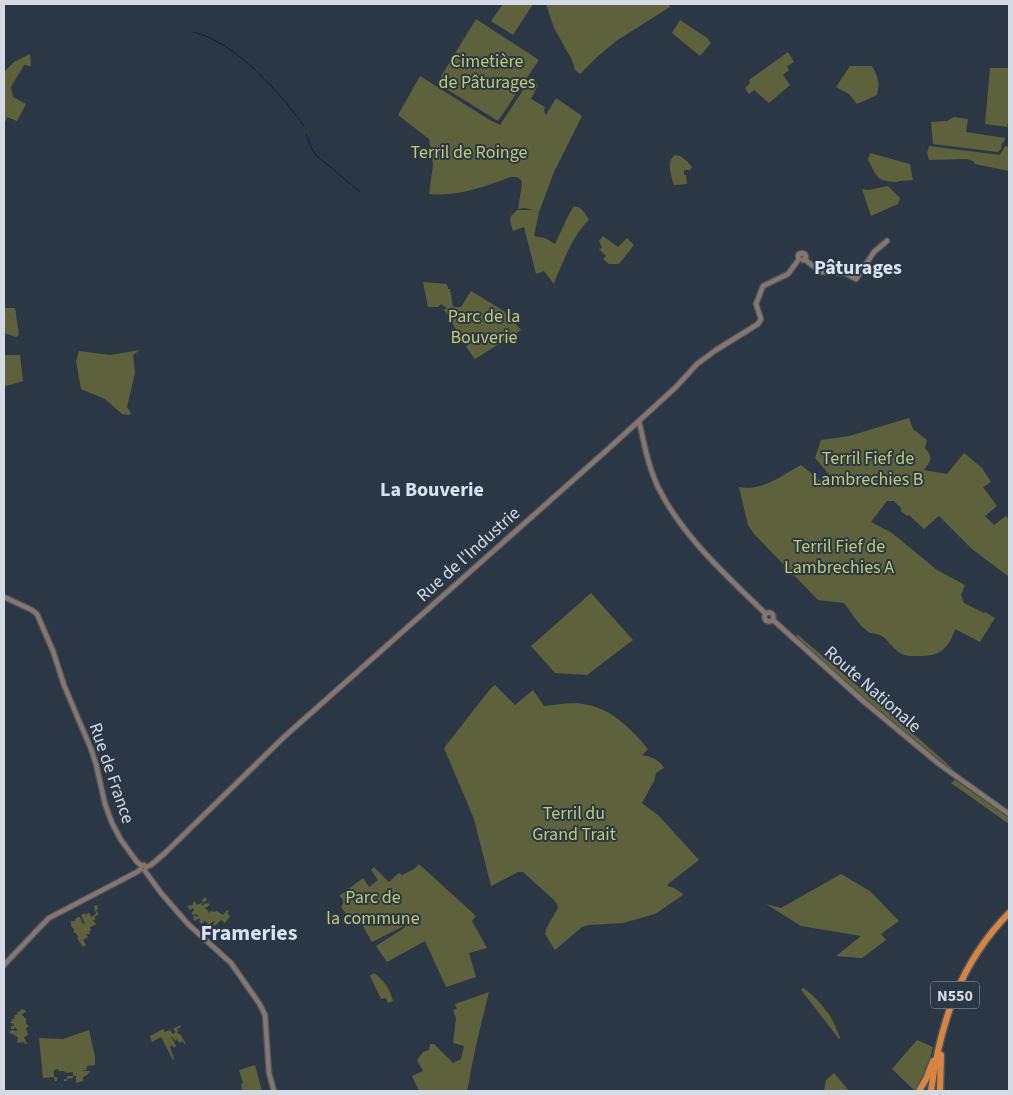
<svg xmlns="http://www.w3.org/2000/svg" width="1013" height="1095" font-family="'Source Sans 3',sans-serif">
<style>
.green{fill:#5d623d}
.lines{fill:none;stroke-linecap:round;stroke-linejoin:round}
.stream{stroke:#002542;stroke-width:1}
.secondary-casing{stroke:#4a535f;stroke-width:7}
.highway-casing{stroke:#4a535f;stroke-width:9}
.secondary{stroke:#86766d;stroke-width:4.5}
.highway{stroke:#d78541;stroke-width:6}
.labels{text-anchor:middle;stroke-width:4;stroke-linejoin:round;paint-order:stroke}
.shield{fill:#2c3745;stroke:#a2aab4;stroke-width:1}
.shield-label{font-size:16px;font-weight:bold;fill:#d4dbe4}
.park-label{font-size:18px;fill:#c0cb72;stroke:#2c3745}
.street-label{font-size:18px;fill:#d4dbe4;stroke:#2c3745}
.quarter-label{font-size:20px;font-weight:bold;fill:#d5e3f5;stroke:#2c3745}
.district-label{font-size:22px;font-weight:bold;fill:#d5e3f5;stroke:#2c3745}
</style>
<rect width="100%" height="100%" fill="#2c3745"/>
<path class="green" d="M503,4H533L513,35L491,21Z
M546,4H669L670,7L616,41L596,58L580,74L575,70L572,60L554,28Z
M476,19L539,60L498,121L437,83Z
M680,20L707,38L711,43L700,56L672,33Z
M788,52L794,62L787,66L789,70L783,75L790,85L769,103L754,90L749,94L745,88L750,83L749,80Z
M30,54L31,66L24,65L11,87L13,97L26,104L17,121L7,117L4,126V72L14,62Z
M850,66H872C878,77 880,83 877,95L857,104L849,94L836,87Z
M990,68H1009V117L1007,127L985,124Z
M420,76L488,119L500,125L531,78L538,85L531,99L545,107L544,111L546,115L556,98L582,116L554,172L539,212L534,236L545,238L555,244L568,216L574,206L580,208C584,211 586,215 589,220C573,235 565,258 556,278L554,284L544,271L536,274L524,227L513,231L510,221L511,216L517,210H533L525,208L518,209L522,184L521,180L517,177H511C484,187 458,197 429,194L433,165L429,139L398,115Z
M954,117L968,119L966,132L1005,138L1004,142L1002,143L1001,149L998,152L933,144L931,122L947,121Z
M929,146L1000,155L1005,146L1009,147V171L975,164L973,161L967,159L929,160L927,153Z
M870,153L910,164L913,180L899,181L897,182C875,181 878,177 868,160Z
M675,155C683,156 687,161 692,167L690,170H684V175H686L687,184L674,185L673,183C671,173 666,162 675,155Z
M888,186L900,198L898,204L871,216L862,189L868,190Z
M603,236L618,247L627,238L634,245L619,264H609L603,259L606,256L599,249L602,248L599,241Z
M423,282L447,284L448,289H450L453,307H461L471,291L504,311L521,330L475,359L466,347L469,344L464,338L461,340L460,338L461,337L444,310L447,308L441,304L438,307H428Z
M4,308H15L19,335L16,337L4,333Z
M140,350L133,355L135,373L127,407L131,413L129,415L122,414L105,399L81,389L76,361L79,351L110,355Z
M4,355H20L23,381L6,386L4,385Z
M909,418L913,429L927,440L925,448C934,459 931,460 924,470L947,474L964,453L982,468L991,482L983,487L997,506L985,516L994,525L1006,516L1009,520V577L972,549L939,516L924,529L909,515L907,516L901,511V508L894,501H887L871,522L892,533L937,570L965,585L961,595L964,603L984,613L985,612L995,618L980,642L955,629C948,651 938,657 915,656C910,656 905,656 900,653C892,648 888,639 880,635C875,633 870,635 866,630C857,623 851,612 844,603L818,600L754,534L748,525L739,487C761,492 783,475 801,465L830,488L834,483L833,479L815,458L821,440L849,436Z
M591,593L633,640L587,675L555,673L531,646Z
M797,634L854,683L876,700L883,694L889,708L898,720L952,768L950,769L868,703L797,640Z
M495,685L515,705L533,690L544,706C558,705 574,701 588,705C613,710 632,730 648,749L642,755C651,757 659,759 664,768L656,773L654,781L642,803L659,816L699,860L668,884V886L674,888L683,894V895L655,914L623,923L589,925L582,927L555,950L545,934L546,929L558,908L557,904L554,900L523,872H518L491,886L474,819L444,748L491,688Z
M955,780L1009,818V824L951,783Z
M419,864L476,916L472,921L487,948L469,953L476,977L446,987L425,941L387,962L376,946L404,928L406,925L372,942L356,914L349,918L341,907L343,904V900L340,896V895L342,894L363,878L369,887L378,880L371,870L374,867L389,882L399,873L402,875L414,869Z
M841,874L870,891L899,921L881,934L886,940L862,958L836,956L861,936L801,926L766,904L781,908Z
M206,897L207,900L201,904L203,906L205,903L206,904L208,903L210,905L205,908L207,910H208L209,913L212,910L213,912L217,911L223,915L227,910L229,911L227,913L230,916L225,923L221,920L215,926L213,924L215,922L214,921L209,925L205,921L201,924L199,921L200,920L199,918L195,921L193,919L194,918L193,917L195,915L197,917L198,916L196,914L193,915L191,913L194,910L193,908L190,910L187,906L193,905V903L195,901L197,905L203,902L202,900Z
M97,905L98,909L96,911L98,912V915L95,916V920H93L94,922L96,923L95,925L90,927L91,930L89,932L90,934H86L88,937L83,940L86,945L83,947L77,938L79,937H78L76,933H74V929L71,926V921H75V919L78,917H80L82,923L85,924L81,915L85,913L86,915L89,912L91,917L96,914L94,906Z
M374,973C384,980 390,989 393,1001L388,1003L386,998L381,999L370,976Z
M803,988C812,993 826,1009 831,1018C835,1024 837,1031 840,1038L839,1039L802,991L801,989Z
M489,992L476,1045L467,1091H419L412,1076L423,1071L417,1060L423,1052L429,1050L430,1044H434L453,1063L461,1059L464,1046L453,1043L456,1018L453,1010L457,1009L455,1004Z
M20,1009L25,1010L26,1012L22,1014V1016H24V1018H26V1024L29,1026L26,1028L28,1035L24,1037L27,1044H25L24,1042L17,1043L18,1037L8,1032L11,1031V1030L16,1031L17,1030L15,1027L14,1029H11V1026H14V1024L10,1023V1022L12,1021V1019H14L15,1015L18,1014L17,1012L21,1011Z
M180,1025L181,1027L177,1029L178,1032L177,1033L179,1034H180L186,1044H185L182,1041L180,1043L175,1037L177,1040L176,1041L172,1037L169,1039L172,1038L176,1046L174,1048L172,1045L170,1047L174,1059L173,1060L161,1037L152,1042L150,1036L163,1029L165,1032L170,1030L173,1034L176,1032L173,1029Z
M89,1030L95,1057V1065L87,1066V1068H86L87,1070H83L84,1072V1071H90L87,1075L83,1077V1081L76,1083V1076H73V1078L67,1079V1081H64V1079H67V1076H73V1072L66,1073L64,1071H59L58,1069L54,1070V1077H57V1081H55L54,1077L43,1078L39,1038L63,1039Z
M917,1040L933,1047C929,1064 925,1077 915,1091L892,1069Z
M255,1065L262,1091H242L241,1084L243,1083L239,1070Z
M834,1073L849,1091H824L826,1080Z"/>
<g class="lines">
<path class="stream" d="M194,32C237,44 278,90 304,126
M306,134L312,149L316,155L360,192"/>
<defs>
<path id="secondary" d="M803,260L804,259L821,272L845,273L856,279L874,252L887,241
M639,421C644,443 648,466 658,487C682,536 727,576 766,614
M4,597L32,610L37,614L53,651L64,685L91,749L96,764L105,804L112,823L121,840L137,862L142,866L144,865L146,867
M764.5 617a4.5 4.5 0 1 1 9 0a4.5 4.5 0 1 1-9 0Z
M773,620L862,700L939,764L1009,814
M146,867L151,865L165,853L284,737L607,450L676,387L697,364L716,350L758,324L761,319L756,304L763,286L788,274L799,259L798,256L799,254L802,253L805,254L806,257L804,259
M145,871L161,893L188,924L231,963L259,1003L265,1015L269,1073L274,1091
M4,965L42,925L49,918L137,872L141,869"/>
<path id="highway" d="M919,1091L926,1079L933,1061
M931,1091C940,1023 960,963 1009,913
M940,1091L941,1055"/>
</defs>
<use href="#secondary" class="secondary-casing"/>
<use href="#highway" class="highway-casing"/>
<use href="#secondary" class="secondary"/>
<use href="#highway" class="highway"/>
</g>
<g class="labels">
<rect class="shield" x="931" y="981.5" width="48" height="27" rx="4"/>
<g class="shield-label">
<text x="955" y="1001">N550</text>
</g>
<g class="park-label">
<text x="487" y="67">Cimetière<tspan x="487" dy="21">de Pâturages</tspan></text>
<text x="469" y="158">Terril de Roinge</text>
<text x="484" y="322">Parc de la<tspan x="484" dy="21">Bouverie</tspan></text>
<text x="868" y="464">Terril Fief de<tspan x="868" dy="21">Lambrechies B</tspan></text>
<text x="839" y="552">Terril Fief de<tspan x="839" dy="21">Lambrechies A</tspan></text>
<text x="574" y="819">Terril du<tspan x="574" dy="21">Grand Trait</tspan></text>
<text x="373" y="903">Parc de<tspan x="373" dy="21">la commune</tspan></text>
</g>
<g class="street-label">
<text transform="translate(468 554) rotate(-42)" y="6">Rue de l'Industrie</text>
<text transform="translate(873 689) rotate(41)" y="6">Route Nationale</text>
<text transform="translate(112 773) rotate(71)" y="6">Rue de France</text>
</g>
<g class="quarter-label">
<text x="858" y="274">Pâturages</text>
<text x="432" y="496">La Bouverie</text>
</g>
<g class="district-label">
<text x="249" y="940">Frameries</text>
</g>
</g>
<rect width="1013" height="1095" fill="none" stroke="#d4dbe4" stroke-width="10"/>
</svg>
